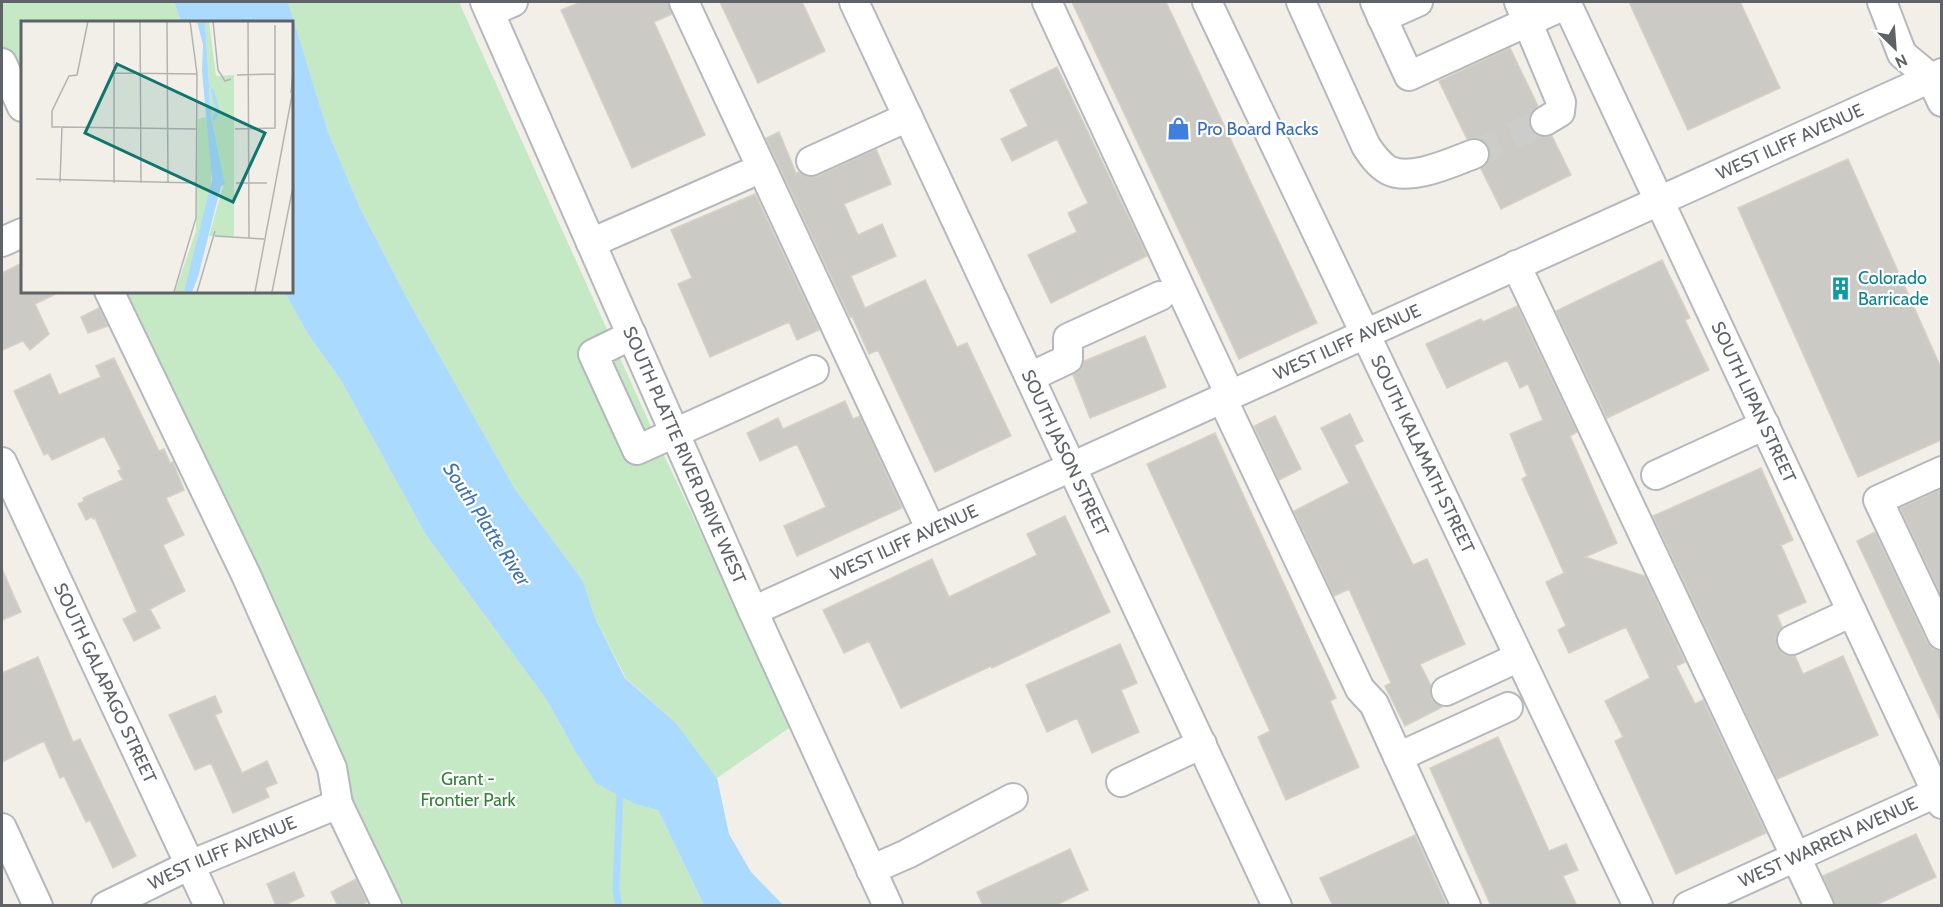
<svg xmlns="http://www.w3.org/2000/svg" width="1943" height="907" font-family="Cabin,sans-serif">
<style>
.green{fill:#c5e8c5}
.water{fill:#aadaff}
.lines{fill:none;stroke-linecap:round;stroke-linejoin:round}
.stream{stroke:#aadaff;stroke-width:7}
.building{fill:#cccac5;stroke:#d6d1c6;stroke-width:1.5}
.minor-tunnel{stroke:#ccccc8;stroke-width:28;stroke-dasharray:28 14;stroke-linecap:butt}
.minor-casing{stroke:#b5b8bc;stroke-width:32}
.minor{stroke:#fff;stroke-width:28}
.labels{text-anchor:middle;stroke-width:4.5;stroke-linejoin:round;paint-order:stroke}
.shop-label{font-size:18px;fill:#366cbe;stroke:#fff;text-anchor:start}
.street-label{font-size:18px;fill:#5f6368;stroke:#fff}
.culture-label{font-size:18px;fill:#0d838f;stroke:#fff;text-anchor:start}
.park-label{font-size:18px;fill:#348238;stroke:#fff}
.water-label{font-size:20px;font-style:italic;fill:#4174aa;stroke:#fff}
.inset-river{fill:none;stroke:#aadaff;stroke-width:3}
.inset-road{fill:none;stroke:#b3b3b1;stroke-width:1.5}
.view{fill:#0f766e;fill-opacity:0.15;stroke:#0f766e;stroke-width:3}
.inset-edge{fill:none;stroke:#5f6368;stroke-width:3}
</style>
<rect width="100%" height="100%" fill="#f1efe8"/>
<path class="green" d="M2,2H174L181,22H22V94L2,49Z
M288,2H459L662,451L792,726L717,778L676,723L626,678L595,618L583,581L515,489L409,302L360,208L328,132Z
M114,291H284L308,334L342,382L426,535L546,699L574,749L635,804L658,810L704,905H398Z"/>
<path class="water" d="M174,2H288L328,132L360,208L409,302L515,489L583,581L595,618L625,678L676,723L717,778L729,834L751,872L783,905H704L658,810L635,804L596,783L574,749L546,699L426,535L342,382L308,334L284,291H291V22H181Z"/>
<g class="lines">
<path class="stream" d="M619,906L616,891L620,789"/>
</g>
<path class="building" d="M581,2H668L672,14L654,22L705,135L632,168L561,10Z
M720,2H802L825,51L758,83Z
M1072,2H1166L1317,323L1239,359Z
M1629,2H1740L1780,88L1688,130Z
M1510,48L1538,106L1530,114L1529,122L1531,129L1538,136L1545,137L1552,136L1571,175L1501,209L1481,169L1487,164L1490,157L1489,148L1484,141L1477,138L1467,139L1439,81Z
M1057,67L1147,256L1051,303L1028,255L1077,232L1068,213L1088,203L1057,139L1012,161L1001,139L1028,126L1010,90Z
M779,132L796,173L799,172L809,177L818,176L876,149L891,184L844,204L858,235L882,224L896,256L851,276L865,308L925,280L957,347L967,343L1011,436L935,472L878,350L869,354L852,316L850,317L766,138Z
M1848,159L1941,368V440L1858,477L1738,208Z
M755,194L819,330L797,340L789,322L710,357L678,284L692,278L671,230Z
M1662,260L1690,318L1685,320L1709,370L1607,418L1556,311Z
M22,263V291H62L35,304L49,334L30,350L23,341L2,350V273Z
M1517,306L1577,432L1570,436L1617,543L1585,557L1645,576L1685,662L1676,666L1695,704L1703,700L1766,833L1676,874L1615,741L1623,737L1605,701L1650,678L1626,627L1569,653L1558,630L1566,626L1546,582L1564,573L1522,479L1527,476L1510,434L1543,420L1528,384L1520,388L1507,360L1447,388L1426,344L1481,319L1483,322Z
M99,308L108,326L88,333L81,317Z
M1145,336L1166,387L1090,418L1073,375L1082,368L1084,361Z
M114,358L159,451L164,449L170,463L173,462L184,490L166,498L184,535L163,545L185,591L150,609L160,628L134,641L123,619L137,612L95,518L93,519L92,517L86,520L78,504L84,501L83,498L123,480L118,471L121,469L104,436L52,460L48,453L44,455L14,391L50,374L59,395L101,377L96,366Z
M845,401L853,419L860,416L902,508L797,556L784,526L826,507L797,444L760,461L747,433L778,418L783,429Z
M1350,414L1363,441L1354,445L1413,565L1427,559L1465,644L1420,664L1431,686V698L1442,707L1405,726L1385,686L1391,683L1349,589L1334,596L1294,511L1349,483L1321,428Z
M1275,416L1301,469L1279,480L1254,426Z
M1215,433L1336,698L1330,701L1359,767L1286,800L1258,737L1270,731L1147,464Z
M1761,468L1793,540L1781,545L1806,602L1777,615L1782,627L1776,638L1777,646L1783,654L1795,656L1803,674L1843,656L1878,735L1777,779L1653,516Z
M1941,489V595L1900,508Z
M1065,516L1110,612L992,668L991,666L901,708L869,641L844,653L823,610L932,559L949,597L1037,555L1027,534Z
M1875,532L1927,642L1933,649L1941,651V721L1857,541Z
M2,569L21,612L2,620Z
M1120,644L1137,683L1121,690L1139,732L1092,753L1077,718L1047,732L1026,685Z
M38,657L73,742L80,739L136,856L113,868L90,820L86,822L64,776L60,778L44,741L2,762V673Z
M215,696L222,712L215,715L242,773L267,761L277,783L265,788L269,797L233,813L211,763L195,770L169,715Z
M1498,737L1549,851L1566,844L1578,870L1563,876L1577,906H1491L1430,768Z
M1916,834L1936,877L1874,906H1835L1823,876Z
M1415,835L1447,906H1333L1320,878Z
M1070,849L1088,890L1054,906H983L977,892Z
M294,872L304,896L283,906H276L267,884Z
M356,879L367,902L360,906H338L331,892Z"/>
<g class="lines">
<path class="minor-tunnel" d="M1474,154L1545,121"/>
<defs>
<g id="minor">
<path id="s1" d="M485,2L753,611L888,906"/>
<path d="M684,2L931,530"/>
<path id="s2" d="M854,2L1277,906"/>
<path d="M1047,2L1230,395"/>
<path id="s3" d="M1207,2L1638,906"/>
<path d="M1301,2L1366,146C1372,155 1378,164 1388,170C1411,182 1452,162 1474,154"/>
<path d="M1375,2L1409,76L1567,4"/>
<path d="M1519,2L1561,102L1560,112L1545,121"/>
<path id="s4" d="M1566,2L1942,804"/>
<path d="M1882,2L1902,54L1931,78L1942,102"/>
<path d="M490,12L513,2"/>
<path d="M1382,18L1418,2"/>
<path d="M2,63L22,107"/>
<path d="M811,161L908,117"/>
<path d="M2,242L22,233"/>
<path d="M591,243L746,175"/>
<path d="M1516,265L1819,906"/>
<path d="M109,291L246,575L332,768L338,804L387,906"/>
<path d="M632,335L593,354L637,450L814,370"/>
<path d="M1030,377L1068,359V338L1160,296"/>
<path d="M1222,398L1360,689L1374,704L1466,906"/>
<path id="s5" d="M2,462L209,906"/>
<path d="M1942,471L1878,500L1942,635"/>
<path d="M1656,475L1765,425"/>
<path id="s6" d="M753,611L1942,73"/>
<path d="M1792,640L1852,612"/>
<path d="M1446,691L1519,657"/>
<path d="M1398,757L1508,707"/>
<path d="M1121,782L1202,744"/>
<path d="M2,828L38,906"/>
<path d="M871,870L907,854L1013,798"/>
<path id="s7" d="M106,906L190,865L338,804"/>
<path id="s8" d="M1688,906L1936,793"/>
</g>
</defs>
<use href="#minor" class="minor-casing"/>
<use href="#minor" class="minor"/>
</g>
<defs>
<symbol id="shop-bare" viewBox="-9 -9 18 18"><path d="M-5-2.5h2.3a2.7 3.5 0 0 1 5.4 0H5L5.5 6h-11ZM-1.5-2.5h3a1.5 2.3 0 0 0-3 0Z" fill="#3f7fe0" stroke="#fff" stroke-width="2.5" paint-order="stroke"/></symbol>
<symbol id="building-bare" viewBox="-9 -9 18 18"><path d="M-4-6H4V6H1V3H-1V6H-4ZM-2.5-4.3h1.7v1.8h-1.7ZM.8-4.3h1.7v1.8H.8ZM-2.5-1h1.7V.8h-1.7ZM.8-1h1.7V.8H.8Z" fill="#0f9aa8" stroke="#fff" stroke-width="2.5" paint-order="stroke"/></symbol>
</defs>
<g fill-rule="evenodd">
<use href="#shop-bare" x="1162" y="112" width="33" height="33"/>
<use href="#building-bare" x="1824" y="272" width="33" height="33"/>
</g>
<g class="labels">
<g class="shop-label">
<text x="1197" y="135">Pro Board Racks</text>
</g>
<g class="street-label">
<text dy="6" stroke="none"><textPath href="#s6" startOffset="1138">WEST ILIFF AVENUE</textPath></text>
<text dy="6" stroke="none"><textPath href="#s6" startOffset="652">WEST ILIFF AVENUE</textPath></text>
<text dy="6" stroke="none"><textPath href="#s4" startOffset="442">SOUTH LIPAN STREET</textPath></text>
<text dy="6" stroke="none"><textPath href="#s2" startOffset="498">SOUTH JASON STREET</textPath></text>
<text dy="6" stroke="none"><textPath href="#s1" startOffset="495">SOUTH PLATTE RIVER DRIVE WEST</textPath></text>
<text dy="6" stroke="none"><textPath href="#s3" startOffset="501">SOUTH KALAMATH STREET</textPath></text>
<text dy="6" stroke="none"><textPath href="#s6" startOffset="166">WEST ILIFF AVENUE</textPath></text>
<text dy="6" stroke="none"><textPath href="#s5" startOffset="244">SOUTH GALAPAGO STREET</textPath></text>
<text dy="6" stroke="none"><textPath href="#s8" startOffset="154">WEST WARREN AVENUE</textPath></text>
<text dy="6" stroke="none"><textPath href="#s7" startOffset="128">WEST ILIFF AVENUE</textPath></text>
</g>
<g class="culture-label">
<text x="1858" y="284">Colorado<tspan x="1858" dy="21">Barricade</tspan></text>
</g>
<g class="park-label">
<text x="468" y="785">Grant -<tspan x="468" dy="21">Frontier Park</tspan></text>
</g>
<g class="water-label">
<text transform="translate(487 524) rotate(57)" y="7">South Platte River</text>
</g>
</g>
<g transform="translate(21 21)">
<rect width="272" height="272" fill="#f1efe8"/>
<path d="M184,0H188L195,55L213,54V215H188L203,162L190,96ZM185,96L191,143L189,176L163,271H154L175,210L177,98Z" fill="#c5e8c5"/>
<path d="M176,0H184L190,96L204,164L200,165L177,256L171,271H163L191,159L181,50L182,24Z" fill="#aadaff"/>
<path class="inset-river" d="M191,68L197,90L192,99"/>
<path class="inset-road" d="M93,0V162M119,0L120,162M146,0L147,162M192,0L197,49L204,60L210,58M227,0L228,217M93,52L176,53M216,54L254,53M270,72L272,52M40,106H31V90L48,55L56,54L67,0M214,108L254,107V4M15,158L175,162M39,161L41,106L176,108M215,162H246M194,215L243,218M153,271L175,197L176,53L169,0M176,271L194,210M234,271L272,69M251,271L272,166"/>
<path class="view" d="M96,43L244,112L212,181L64,112Z"/>
<rect width="272" height="272" class="inset-edge"/>
</g>
<rect width="1943" height="907" fill="none" stroke="#5f6368" stroke-width="6"/>
<g transform="translate(1895 48) rotate(155)" stroke="#ffffff" stroke-width="4.5" paint-order="stroke">
<path d="M0-4.5L10 22L0 15L-10 22Z" fill="#5f6368"/>
<text y="-9" font-size="16" font-weight="bold" text-anchor="middle" fill="#5f6368">N</text>
</g>
</svg>
